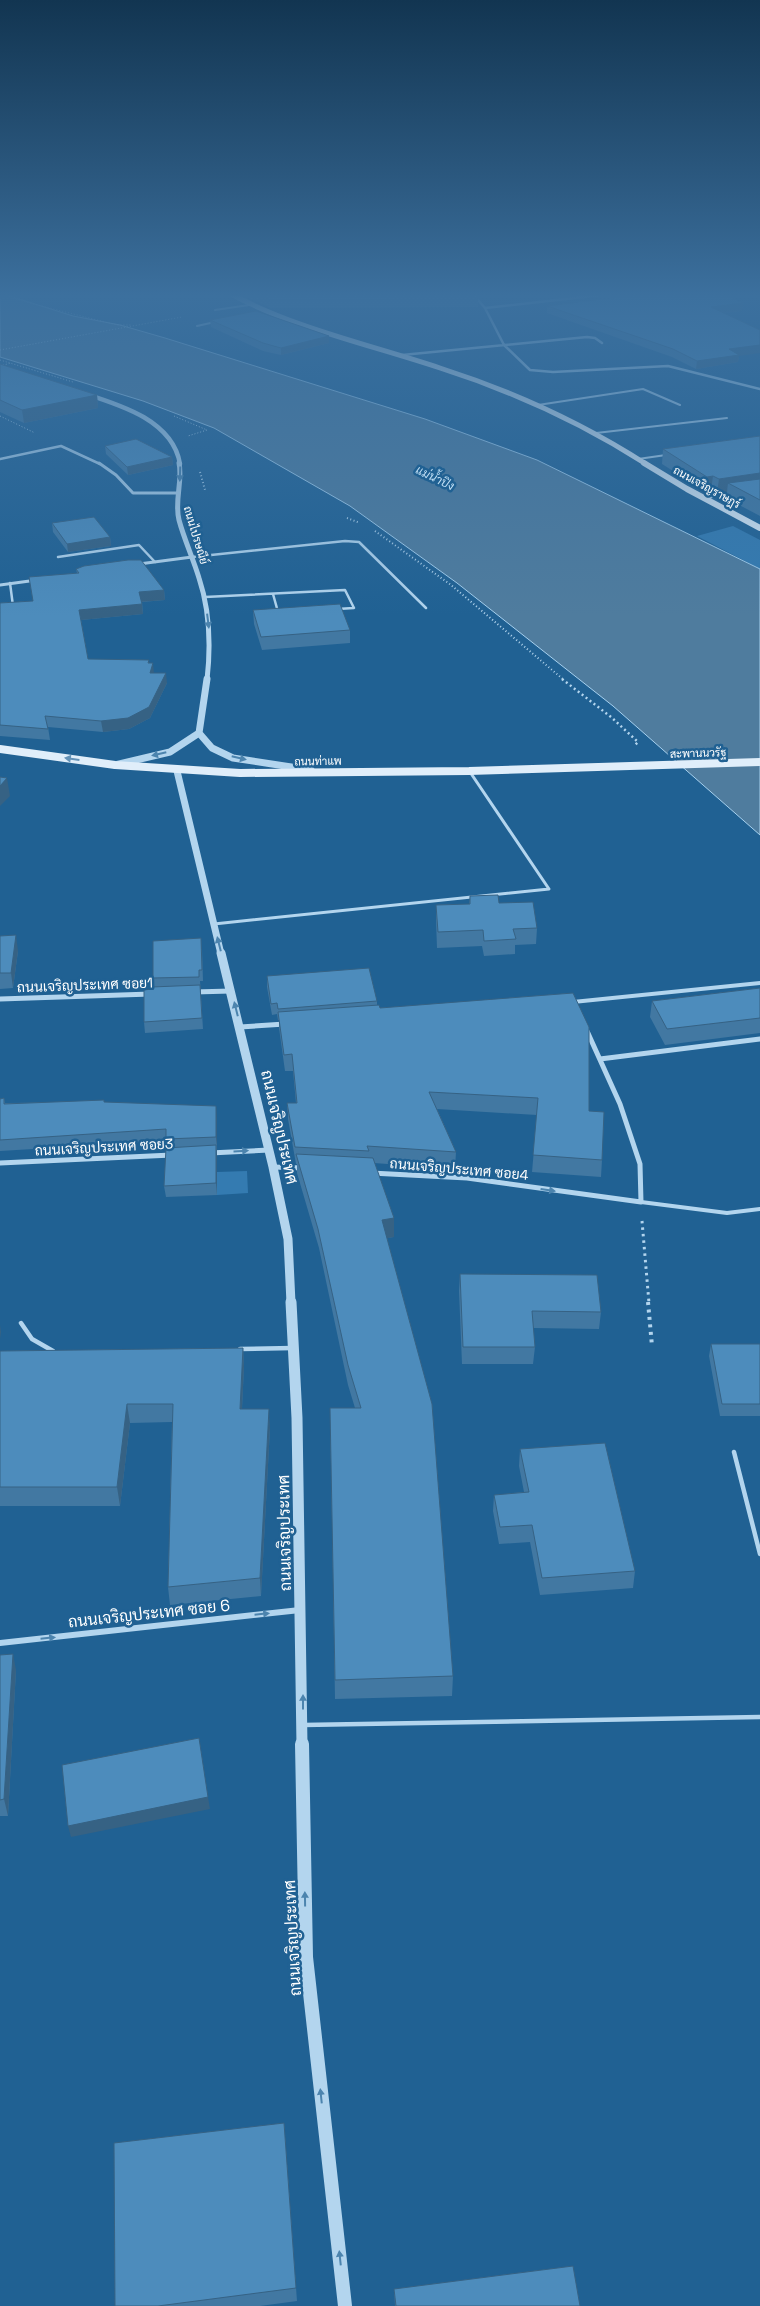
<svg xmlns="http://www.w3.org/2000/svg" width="760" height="2306" font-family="'Space Grotesk',Sarabun,sans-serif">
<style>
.green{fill:#347bb1}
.water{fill:#4f7c9e;stroke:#a7d1ef}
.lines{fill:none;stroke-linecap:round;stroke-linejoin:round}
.path-far4{stroke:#b3d5ee;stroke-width:1;stroke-dasharray:1 2;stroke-linecap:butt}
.path-far3{stroke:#b3d5ee;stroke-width:2;stroke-dasharray:1 2.5;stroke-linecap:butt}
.path-far2{stroke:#b3d5ee;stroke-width:2.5;stroke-dasharray:2 3;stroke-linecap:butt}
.path-far1{stroke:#b3d5ee;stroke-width:3;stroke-dasharray:2.5 4;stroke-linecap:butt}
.path{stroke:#b3d5ee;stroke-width:4;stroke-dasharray:3 4.5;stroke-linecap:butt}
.service-far4{stroke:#b3d5ee;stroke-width:2}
.service-far3{stroke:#b3d5ee;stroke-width:2.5}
.service-far2{stroke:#b3d5ee;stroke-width:3}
.service-far1{stroke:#b3d5ee;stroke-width:4}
.service{stroke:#b3d5ee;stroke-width:4.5}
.pedestrian{stroke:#b3d5ee;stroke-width:2}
.minor-far3{stroke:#b3d5ee;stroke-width:2.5}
.minor-far2{stroke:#b3d5ee;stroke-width:3}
.minor-far1{stroke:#b3d5ee;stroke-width:5}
.minor{stroke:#b3d5ee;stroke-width:6}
.tertiary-far5{stroke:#b3d5ee;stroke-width:4.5}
.tertiary-far4{stroke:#b3d5ee;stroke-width:5}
.tertiary-far3{stroke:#b3d5ee;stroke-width:7}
.tertiary-far2{stroke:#b3d5ee;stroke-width:9}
.tertiary-far1{stroke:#b3d5ee;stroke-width:11}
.tertiary{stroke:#b3d5ee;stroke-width:14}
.secondary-far2{stroke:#e0eefa;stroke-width:5}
.secondary-far1{stroke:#e0eefa;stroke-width:6}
.secondary{stroke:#e0eefa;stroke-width:8}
.wall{fill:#4278a2}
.shaded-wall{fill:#366284}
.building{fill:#4d8cbc;stroke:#366284}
.oneway{fill:#4c84ae}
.oneway2{fill:#6392b7}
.labels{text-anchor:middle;stroke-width:5;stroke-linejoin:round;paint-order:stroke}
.far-street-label{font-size:11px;fill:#fff;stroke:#206193}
.far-water-label{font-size:12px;font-style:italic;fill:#bfdef4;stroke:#206193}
.street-label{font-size:14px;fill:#fff;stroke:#206193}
.near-street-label{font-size:16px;fill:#fff;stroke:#206193}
</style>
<rect width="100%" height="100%" fill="#206193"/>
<path class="green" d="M733,526L760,540V569L697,536Z
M247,1171L248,1193L217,1195V1172Z"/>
<path class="water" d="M0,293L73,316L120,325L165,338L425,419L537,460L760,569V835L613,706L457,583L350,506L214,428L143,401L0,357Z"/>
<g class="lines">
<path class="path-far4" d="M2,293L18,300L117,325H132
M0,350L182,317
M0,360L73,382
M0,366L11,363
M0,416L35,433
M174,416L207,430L188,436"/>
<path class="path-far3" d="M200,472L205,490
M347,518L360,523
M375,531L451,585L564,680"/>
<path class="path-far2" d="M562,679L611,717L638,742L634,746"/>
<path class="path-far1" d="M642,1221L649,1303"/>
<path class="path" d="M648,1302L652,1346"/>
<path class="service-far4" d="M197,326L215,322
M538,405L643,389L680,405
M596,433L727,418
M638,459L666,455"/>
<path class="service-far3" d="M705,498L730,494
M58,557L139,545L155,562
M192,557L345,541L359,542L426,608
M10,583L13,606
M273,594L278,612
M205,597L345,590L354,608L337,609"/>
<path class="service-far2" d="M214,924L549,889L470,772"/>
<path class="service-far1" d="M573,1002L760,983
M641,1202L727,1213L760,1209"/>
<path class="service" d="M21,1323L32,1339L53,1351
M240,1349L293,1348
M734,1452L760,1554
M303,1725L760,1717"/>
<path class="pedestrian" d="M215,310L249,305"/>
<path class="minor-far3" d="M472,293L485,308L504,345L530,370L553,372L668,366L760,389
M485,308L619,293
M402,355L587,337L595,338L602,343
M0,459L61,446L100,464"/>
<path class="minor-far2" d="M99,463L116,475L133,493H178
M139,564L192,557
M0,585L37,580"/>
<path class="minor-far1" d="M194,992L231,991
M0,999L151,994
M240,1027L285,1024
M600,1059L760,1039
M210,1153L269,1150
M0,1163L172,1155
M273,1167L303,1168
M371,1173L467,1178L641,1202L640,1164L620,1104L587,1031"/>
<path class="minor" d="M0,1643L300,1610"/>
<path class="tertiary-far5" d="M86,394C121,405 173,421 180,464"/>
<path class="tertiary-far4" d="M179,463C183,481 174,501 179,520C184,539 193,558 199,578C210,611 211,645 207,680"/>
<path class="tertiary-far3" d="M199,733L212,748L233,758L311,770
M115,765L170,752L199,733L207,679
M177,771L221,954"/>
<path class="tertiary-far2" d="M221,953L273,1167L288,1239L291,1303"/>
<path class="tertiary-far1" d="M291,1302L297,1418L302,1745"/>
<path class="tertiary" d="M302,1744L306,1957L345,2306"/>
<path class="secondary-far2" d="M229,293C296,329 368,344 440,368C512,391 582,423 646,464"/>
<path class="secondary-far1" d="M644,463L687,489L760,528"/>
<path class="secondary" d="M0,749L115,765L240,773L469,771L760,762"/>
</g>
<path class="wall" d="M243,293H470L478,299V307L271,308L247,297Z
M632,293H723L742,311L723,313L739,356L738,362L696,369L672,357L547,313V306L633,296L632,295Z
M210,320L329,343L281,355L263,351L211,327Z
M0,364L97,395L98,408L24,423L0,412Z
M760,436V516L726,498L727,492L717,493L711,490L705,491L662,464L663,449Z
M105,446L172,457L173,465L128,475L106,454Z
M52,523L110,537L111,546L68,552L53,532Z
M76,569L164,590L165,600L142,602L143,614L81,620L88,659L149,660V663H153V673L167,683L150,718L129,729L103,732L48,727L50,740L0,736V603L33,601L77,573Z
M253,610L350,630V643L262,650L254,624Z
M470,896L499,903L537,928L536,944L515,945V954L484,956L482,946L437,948L436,921V905L469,904Z
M0,936L18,951L13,988L0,989Z
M202,949L203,981H200L203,1029L145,1033L144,1022L153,987V978Z
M267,976L377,1001V1005L380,1008L589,1111L602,1160L601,1177L532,1172L537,1115L437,1109L456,1152L455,1169L374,1163L394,1237L387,1238L453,1676L452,1696L335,1699L330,1408H355L348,1385L319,1248L297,1173V1164H296L288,1119L287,1103H296L293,1071H285L279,1028V1020H278L277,1014L272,1015L267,987Z
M760,988V1033L665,1045L650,1017L652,1001Z
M4,1098L5,1103L104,1102L217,1117V1195L166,1197L164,1186L167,1148L166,1141L0,1151V1099Z
M460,1274L601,1312L599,1329L533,1328L535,1347L533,1364H462L459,1291Z
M711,1344H760V1416H720L709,1356Z
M243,1348L244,1366L242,1409L270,1428L261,1596L170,1605L168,1587L172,1422L130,1423L120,1506H0V1351Z
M520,1449L635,1571L633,1588L540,1595L530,1542L499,1544L493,1511L494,1495L524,1492L519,1466Z
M0,1655L16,1670L8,1816H0Z
M284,2123L297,2301L260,2306H115Z
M394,2289L580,2306H395Z"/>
<path class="shaded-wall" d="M743,303L742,311L710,314L711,307Z
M329,336V343L281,355V348Z
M760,345V353L739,356L738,362L696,369L697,361L729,349Z
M97,395L98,408L24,423L22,410Z
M172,457L173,465L128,475L127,467Z
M760,473V488L728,483L727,492L717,493L719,479Z
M713,476L711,490L705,491L707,477Z
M110,537L111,546L68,552L67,544Z
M164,590L165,600L139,602V592Z
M142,604L143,614L81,620L79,610Z
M153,663L154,674L150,673Z
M166,673L167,683L150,718L129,729L103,732L101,721Z
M7,778L10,796L0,806V786Z
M16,935L18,951L13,988L11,973Z
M216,1106L217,1117V1148L216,1137Z
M216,1145L217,1157V1195L216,1183Z
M394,1218V1237L382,1239V1220Z
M0,1325L1,1332L0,1339Z
M243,1348L244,1366L241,1428L240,1409Z
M127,1404L130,1423L120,1506L117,1487Z
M269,1409L270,1428L261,1596L260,1578Z
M13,1654L16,1670L8,1816L4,1799Z
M208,1797L210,1809L71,1837L68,1826Z"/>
<path class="building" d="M255,293H470L478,299L271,300Z
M641,293H723L743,303L711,307L760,330V345L729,349L739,355L697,361L673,349L547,306L644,294Z
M256,311L329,336L281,348L263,343L210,320Z
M0,364L97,395L22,410L0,400Z
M760,436V473L719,479L713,476L707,477L663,449Z
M136,439L172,457L127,467L105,446Z
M760,479V500L728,483Z
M94,517L110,537L67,544L52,523Z
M128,560H141L164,590L139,592L142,604L79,610L88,659L149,660L148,663H153L150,673H166L149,707L128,718L101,721L45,716L48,729L0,725V603L33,601L29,577L79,573L76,569L84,566Z
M340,604L350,630L261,637L253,610Z
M0,777L7,778L0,786Z
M498,895L499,903L533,902L537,928L513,929L516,939L484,941L483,930L438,932L436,905L470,904V896Z
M16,935L11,973H0V936Z
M201,938L202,970H199V977L153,978V941Z
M369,968L377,1001L278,1009L277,1003L271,1004L267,976Z
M200,985L202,1018L144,1022V990L152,989V987Z
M760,988V1018L667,1029L652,1001Z
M573,993L589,1027V1111L604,1112L602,1160L533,1155L538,1098L429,1092L456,1152L367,1146L369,1151L295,1147L287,1103H297L292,1054L284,1055L278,1012L379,1005L380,1008Z
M4,1098V1104L104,1100V1102L216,1106V1137L166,1139V1129L0,1140V1099Z
M216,1145V1183L164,1186L166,1148Z
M296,1154L373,1158L394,1218L382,1220L432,1404L453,1676L335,1680L330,1408H361L348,1365L318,1229Z
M460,1274L597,1275L601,1312L532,1311L535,1347H463Z
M711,1344H760V1404H722Z
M243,1348L240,1409H269L260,1578L168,1587L173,1404H127L117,1487H0V1351Z
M605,1443L635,1571L542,1578L532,1525L500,1527L494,1495L529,1492L520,1449Z
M13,1654L4,1799L0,1800V1655Z
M199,1738L208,1797L68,1826L62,1765Z
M284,2123L296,2288L158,2306H115L114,2143Z
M573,2266L580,2306H396L394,2289Z"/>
<defs><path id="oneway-solid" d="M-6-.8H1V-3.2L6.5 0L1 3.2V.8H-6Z" transform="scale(1.25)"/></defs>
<g class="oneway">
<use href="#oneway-solid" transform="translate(180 474) rotate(92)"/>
<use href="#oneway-solid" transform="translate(208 621) rotate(83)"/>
<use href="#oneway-solid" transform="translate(159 754) rotate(167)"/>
<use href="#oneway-solid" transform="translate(239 758) rotate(13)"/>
<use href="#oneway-solid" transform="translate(219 944) rotate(-104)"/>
<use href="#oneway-solid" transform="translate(236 1009) rotate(-104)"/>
<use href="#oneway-solid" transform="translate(241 1151) rotate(-3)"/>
<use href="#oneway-solid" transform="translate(548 1190) rotate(8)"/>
<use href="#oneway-solid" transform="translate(262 1614) rotate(-6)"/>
<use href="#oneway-solid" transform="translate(48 1638) rotate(-6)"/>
<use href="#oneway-solid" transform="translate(303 1702) rotate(-90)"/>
<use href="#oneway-solid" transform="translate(305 1899) rotate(-91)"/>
<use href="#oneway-solid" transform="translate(321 2096) rotate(-96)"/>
<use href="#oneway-solid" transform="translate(340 2258) rotate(-96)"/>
</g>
<use class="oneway2" href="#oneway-solid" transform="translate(72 759) rotate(-172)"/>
<linearGradient id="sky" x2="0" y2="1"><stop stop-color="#123551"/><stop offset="0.48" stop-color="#3c709e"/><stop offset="1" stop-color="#3c709e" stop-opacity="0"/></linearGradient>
<rect width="760" height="616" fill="url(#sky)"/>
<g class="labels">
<g class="far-street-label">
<text transform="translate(707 487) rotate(29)" y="4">ถนนเจริญราษฎร์</text>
<text transform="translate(196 535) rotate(73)" y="4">ถนนไปรษณีย์</text>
<text transform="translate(698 753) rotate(-2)" y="4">สะพานนวรัฐ</text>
<text transform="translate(318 761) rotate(-1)" y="4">ถนนท่าแพ</text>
</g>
<g class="far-water-label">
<text transform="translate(435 478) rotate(26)" y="4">แม่น้ำปิง</text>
</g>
<g class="street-label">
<text transform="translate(85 985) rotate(-2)" y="5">ถนนเจริญประเทศ ซอย1</text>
<text transform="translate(104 1147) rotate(-3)" y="5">ถนนเจริญประเทศ ซอย3</text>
<text transform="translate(459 1169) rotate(5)" y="5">ถนนเจริญประเทศ ซอย4</text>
</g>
<g class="near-street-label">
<text transform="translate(280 1127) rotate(77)" y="6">ถนนเจริญประเทศ</text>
<text transform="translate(284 1533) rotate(-91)" y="6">ถนนเจริญประเทศ</text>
<text transform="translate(149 1613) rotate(-6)" y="6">ถนนเจริญประเทศ ซอย 6</text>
<text transform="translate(292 1938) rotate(-93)" y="6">ถนนเจริญประเทศ</text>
</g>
</g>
</svg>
